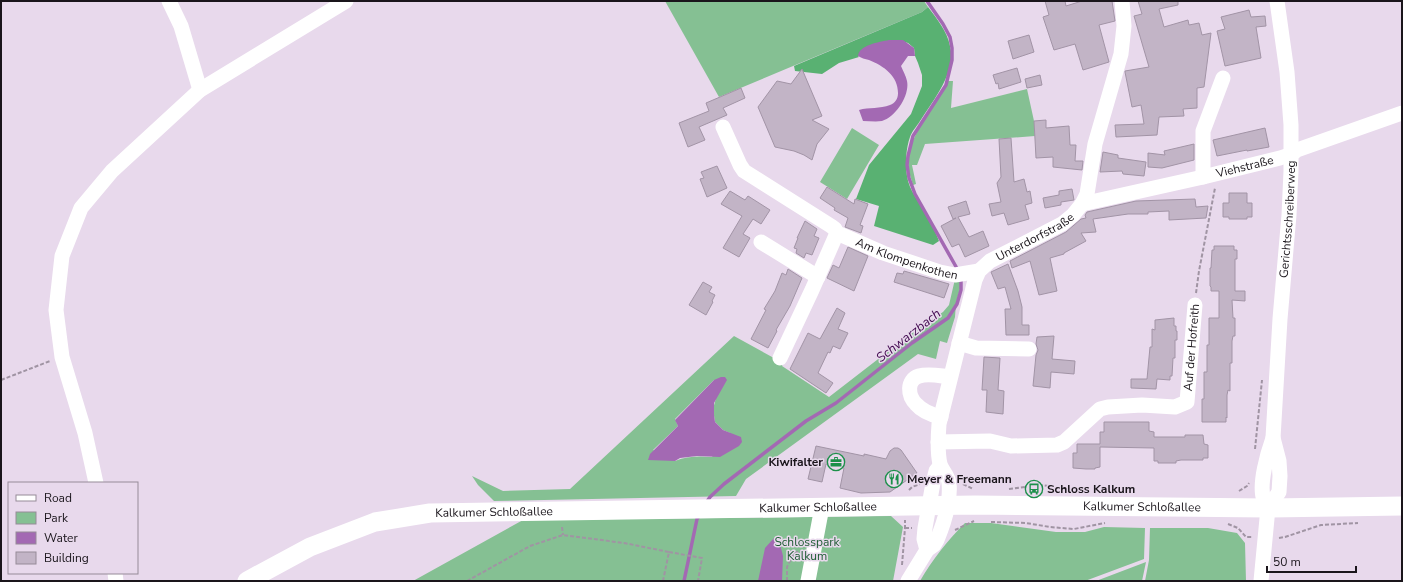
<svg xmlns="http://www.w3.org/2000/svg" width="1403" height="582" font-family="'Nunito Sans',sans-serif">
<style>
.green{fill:#85c093;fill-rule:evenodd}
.forest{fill:#59b172}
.water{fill:#a369b3}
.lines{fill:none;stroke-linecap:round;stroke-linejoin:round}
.stream{stroke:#a369b3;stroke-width:3.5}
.building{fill:#c2b4c6;stroke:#a294a6}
.path{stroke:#a094a3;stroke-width:2;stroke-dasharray:4 2;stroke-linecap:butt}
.minor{stroke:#fff;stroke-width:15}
.major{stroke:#fff;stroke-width:19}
.labels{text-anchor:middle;stroke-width:3;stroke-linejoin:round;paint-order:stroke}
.street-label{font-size:12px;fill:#1a151b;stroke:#e8d9ec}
.poi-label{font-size:12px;font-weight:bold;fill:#1a151b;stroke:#e8d9ec;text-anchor:start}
.park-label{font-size:12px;fill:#1e5c33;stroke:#e8d9ec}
.water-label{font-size:13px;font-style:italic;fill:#420950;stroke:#e8d9ec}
</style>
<rect width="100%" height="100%" fill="#e8d9ec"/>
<path class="green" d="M665,1H924L928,7L922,12L719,97Z
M948,81H953L951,108L1027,89L1034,121L1035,136L925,144L917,165H912L916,184L913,185C911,178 908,170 908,164C909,131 936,109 948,81Z
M852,128L879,145L847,199L820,182Z
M955,279H960V289L956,303L955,317L947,343L940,341L936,359L918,354L746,479L736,496L494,501L478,485L472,476L503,491L570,489L734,336L783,363L782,366L829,397L917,329L943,312L949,305ZM714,380L716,398L713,409L715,422L723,430L730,433L712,457C699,456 687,456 675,461L653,450L678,426L675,419Z
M891,516L903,527L893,581H413L523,520Z
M965,523H991L1056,532H1085L1104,527L1145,528L1144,559L1085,581H920C932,560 948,540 965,523Z
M1150,528H1208L1237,533L1245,543L1246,581H1145L1149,560Z
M1146,562L1142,581H1096Z"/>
<path class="forest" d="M928,7C937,19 947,31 950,46C957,71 933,101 920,121C917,126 912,131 910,137C906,148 905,163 907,176C909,191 920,203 928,216C932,225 936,233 939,241L933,245L874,226L879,206L856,199L869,165L911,114L922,86V75L918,63L915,56L914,48L908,43L898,40L858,56L859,57L839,63L822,74L795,71L794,66L922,12Z"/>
<path class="water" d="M889,40H903L914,48L915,56H908L901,66C903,71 906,76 907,81C910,95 896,117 882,121C876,122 869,121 863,121L859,110C869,107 880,109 890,105C895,103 898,99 898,93C898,76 884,66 869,60C865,59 861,58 858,56C859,45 879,42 889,40Z
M721,377H725L727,380L714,403V415L715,422L723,430L741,437L742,442L739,446L720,457L697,456L680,458L675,461L648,460L650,454L678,426L675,420L714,380Z
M774,538L779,540L783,556L782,581H758L765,548Z"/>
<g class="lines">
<path class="stream" d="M927,1L943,24L950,37L952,48V60L946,85L913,136L908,156L907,165L909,178L915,194L959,272
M706,503L710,497L724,484L806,421L836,403L912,343L948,318L957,304L961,290V277
M684,581L697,519L699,516"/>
</g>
<path class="building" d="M1045,1H1065L1066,6L1082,1H1112L1115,21L1099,25L1109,62L1083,70L1075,44L1054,50L1043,17L1049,15Z
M1138,1H1178V5L1159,9L1164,27L1188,20L1189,25L1199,23L1202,35L1211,33L1204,87L1197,88V108L1183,109L1184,116L1159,117L1157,135L1116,137L1115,125L1144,124L1141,105L1132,107L1125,72V71L1149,67L1134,16L1142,14Z
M1249,10L1251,17L1265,16L1266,26L1256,27L1261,58L1225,66L1217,31L1225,29L1221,17Z
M1029,35L1034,52L1013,59L1008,41Z
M1017,68L1021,82L999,89L998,83L996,84L993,75Z
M802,69L822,116L812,120L829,129L817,144L812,160L804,155L794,151L775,147L758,107L777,81L791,84Z
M1040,75L1042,85L1027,88L1025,79Z
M741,88L745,98L723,108L727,115L699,127L705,140L688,147L679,123L709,111L706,103Z
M1046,120V128L1069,126L1070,145H1076L1075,161H1083L1082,170L1053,167V157L1036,158L1034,121Z
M1265,128L1269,147L1247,151V150L1217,156L1213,140Z
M1011,138L1014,182L1024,179L1027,192L1030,191L1032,203L1025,205L1029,219L1008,225L1004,213L992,216L989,204L1001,202L997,183L1001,177L999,139Z
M1194,144V160L1162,168L1148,167V153L1165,155L1164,151Z
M1103,152L1118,155V158L1146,162L1144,176L1123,174L1122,171L1100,172Z
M717,166L727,188L707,197L700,179L704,178L701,172Z
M827,187L854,204L855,199L868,204L860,225L863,226L861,233L845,227L848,218L834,210L835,208L820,198Z
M1072,189L1074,200L1061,202V205L1045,208L1043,198L1059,195V191Z
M730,191L745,200L748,196L770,210L761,224L753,219L743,234L750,238L739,257L723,248L742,216L721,204Z
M1229,193H1247V203H1252V217H1247V219H1229V217H1223V203H1229Z
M1195,199L1196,207L1208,206L1206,218L1169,220V211L1148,212V214H1128L1093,219L1096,232L1081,233L1086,241L1064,253V254L1050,258L1057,291L1039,295L1030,261L1012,268L1010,261L1066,232L1081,219L1086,218L1085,215L1087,212L1136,201Z
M966,201L970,214L958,217L969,237L983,231L989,246L965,257L959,244L952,247L941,226L956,218L953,219L948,207Z
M805,221L817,229L814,236L819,238L812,255L806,253L804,258L796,253L797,249L794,248L798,238H797Z
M1214,246H1234V250H1237V259H1235V291H1245V301L1232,300L1233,318H1235V336H1233L1232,341V363H1230V391L1228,390L1227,395V418L1226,417V422H1202V399H1204V372H1207V345H1209V318H1219V291H1211V287L1210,286V268H1211L1212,250H1214Z
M848,247L868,256L854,291L827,278L833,265L839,268Z
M1008,264L1018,291L1022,307V325H1029V335H1006L1005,309H1011L1005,287L998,289L991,272Z
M788,269L802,278L790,306L776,330L777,331L768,348L751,339L766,310L764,309L775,291L782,273L786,275Z
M904,271L949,284L944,298L894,282L897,273L903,274Z
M703,282L712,287L709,292L715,295L712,301L713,302L706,315L689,305Z
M837,308L845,313L838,329L848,333L840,349L833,346L830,353L828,352L818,373L833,383L826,393L790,369L808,333L820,339Z
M1174,318V326H1176V331H1177V340H1175V358H1173L1172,376H1170V380L1157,379L1156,389L1131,388V379H1147L1150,347H1152V329L1155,330V320Z
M1054,336L1052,359L1075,361L1074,374L1051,372L1050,388L1033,386L1036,355L1038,350L1036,344L1037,337Z
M984,357L1000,358L998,390L1004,391L1003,414L986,412L987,390H982Z
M1104,422H1149V431L1154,432V437H1185V435H1203L1204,444L1208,445V458H1203V460H1181L1176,461V463H1158V461H1154V448L1100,447V467L1095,468V469H1086L1073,468V453H1077V444H1100V432H1104Z
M816,446L864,456V454L886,459L890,451L894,448H898L901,450L917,473L890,492L861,493L840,488L844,468L826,464L822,482L808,479Z"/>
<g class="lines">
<path class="path" d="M1196,293L1199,271L1215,188
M1,380L50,361
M1255,449L1262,380
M963,484L973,489
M1009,489L1041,485L1078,490
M909,490L912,487L920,484
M1239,491L1247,486L1249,483
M991,522L1026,523L1050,527L1074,529L1105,523
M1228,524L1238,528L1246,537H1252
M562,527L563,535
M905,528H912
M955,530L974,521
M1279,538L1285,537L1321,525L1358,523
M669,552L702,558L698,581
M902,565L905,528V520
M467,581L530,546L563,535L624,543L669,552L663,581
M787,581V567L794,553L801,551"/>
<g class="minor">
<path d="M169,1L181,26L200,90"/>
<path id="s1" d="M723,127L740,165L744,171L831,226L835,229L837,233L883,253L940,272L955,275L979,271"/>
<path d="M1203,177V131L1223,78"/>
<path id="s2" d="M1082,204L1203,177L1280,158L1292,154L1297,150L1402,113"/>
<path d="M761,242L818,277"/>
<path d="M959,343L976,348L1029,349"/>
<path d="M780,358L812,290L837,233"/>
<path d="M941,417C932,415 922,411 916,404C908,396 906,380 919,376C929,373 940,376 950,377"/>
<path id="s3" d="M938,442L990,441L1011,446L1057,445L1064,442L1100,409L1108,407L1142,405L1175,407L1187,402L1195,305"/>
<path d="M96,483L85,433L62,357L56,310L62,256L81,208L112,171L200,90L346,1"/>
<path d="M1268,508C1267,505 1265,503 1264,500C1258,485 1268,452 1273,438"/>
<path d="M927,550L924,539L925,528L933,483L936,471L940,466"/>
<path d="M115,573L116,581"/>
<path d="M808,581L822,507"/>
<path id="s4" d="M908,581L927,550L934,545L937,540C944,523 951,502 949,483C948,475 942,471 940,464C937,451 938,437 939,424L975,280L979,271L990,261L1062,224L1073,215L1082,204L1087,194L1095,144L1121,54L1124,26L1122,1"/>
<path id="s5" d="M1261,581L1268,508L1279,492L1280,476L1279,461L1273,438L1280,319L1289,215L1291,171V125L1287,72L1277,1"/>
</g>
<path class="major" id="s6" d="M247,581L310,547L375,522L430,513L975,505L1268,508L1402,506"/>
</g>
<defs>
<symbol id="office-ring" viewBox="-11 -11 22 22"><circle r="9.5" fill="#e8d9ec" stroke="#1c904a" stroke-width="1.5"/><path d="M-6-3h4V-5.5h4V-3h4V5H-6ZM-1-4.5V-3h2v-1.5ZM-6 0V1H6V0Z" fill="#1c904a"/></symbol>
<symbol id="restaurant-ring" viewBox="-11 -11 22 22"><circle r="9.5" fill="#e8d9ec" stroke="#1c904a" stroke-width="1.5"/><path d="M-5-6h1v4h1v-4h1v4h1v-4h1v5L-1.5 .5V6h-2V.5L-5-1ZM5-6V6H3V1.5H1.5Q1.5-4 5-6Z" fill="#1c904a"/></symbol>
<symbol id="bus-ring" viewBox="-11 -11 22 22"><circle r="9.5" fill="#e8d9ec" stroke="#1c904a" stroke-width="1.5"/><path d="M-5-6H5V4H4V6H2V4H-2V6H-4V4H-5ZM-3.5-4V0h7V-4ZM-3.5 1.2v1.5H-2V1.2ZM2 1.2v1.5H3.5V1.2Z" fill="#1c904a"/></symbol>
</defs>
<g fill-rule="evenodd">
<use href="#office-ring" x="826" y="452" width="20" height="20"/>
<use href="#restaurant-ring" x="884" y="469" width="20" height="20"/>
<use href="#bus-ring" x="1024" y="479" width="20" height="20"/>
</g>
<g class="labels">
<g class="street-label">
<text dy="4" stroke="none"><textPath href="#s2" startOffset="167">Viehstraße</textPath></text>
<text dy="4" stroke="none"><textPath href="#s5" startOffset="367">Gerichtsschreiberweg</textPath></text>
<text dy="4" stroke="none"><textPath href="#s4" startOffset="395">Unterdorfstraße</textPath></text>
<text dy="4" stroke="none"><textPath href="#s1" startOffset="236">Am Klompenkothen</textPath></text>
<text dy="4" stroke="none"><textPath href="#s3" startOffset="319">Auf der Hofreith</textPath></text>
<text dy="4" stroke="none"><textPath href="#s6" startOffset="585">Kalkumer Schloßallee</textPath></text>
<text dy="4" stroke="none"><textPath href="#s6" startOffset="909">Kalkumer Schloßallee</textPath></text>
<text dy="4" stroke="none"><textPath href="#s6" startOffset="261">Kalkumer Schloßallee</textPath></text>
</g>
<g class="poi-label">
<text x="823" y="466" text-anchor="end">Kiwifalter</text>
<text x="907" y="483">Meyer &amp; Freemann</text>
<text x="1047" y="493">Schloss Kalkum</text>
</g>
<g class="park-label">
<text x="807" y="546">Schlosspark<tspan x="807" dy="14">Kalkum</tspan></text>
</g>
<g class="water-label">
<text transform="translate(908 335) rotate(-38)" y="5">Schwarzbach</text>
</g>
</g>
<rect width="1403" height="582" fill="none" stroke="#1a151b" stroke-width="4"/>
<rect x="8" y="482" width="130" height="92" fill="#e8d9ec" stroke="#968b98"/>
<rect x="16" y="495" width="20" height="6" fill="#ffffff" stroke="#968b98"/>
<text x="44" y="502" font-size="12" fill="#1a151b">Road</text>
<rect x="16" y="512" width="20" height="12" fill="#85c093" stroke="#968b98"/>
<text x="44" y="522" font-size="12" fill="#1a151b">Park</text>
<rect x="16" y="532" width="20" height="12" fill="#a369b3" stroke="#968b98"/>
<text x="44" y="542" font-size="12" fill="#1a151b">Water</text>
<rect x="16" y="552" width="20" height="12" fill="#c2b4c6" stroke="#968b98"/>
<text x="44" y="562" font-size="12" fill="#1a151b">Building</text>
<path d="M1267 566v6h89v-6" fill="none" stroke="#1a151b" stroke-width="2"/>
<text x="1273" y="566" font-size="12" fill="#1a151b" stroke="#e8d9ec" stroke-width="3" paint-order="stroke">50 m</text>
</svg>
